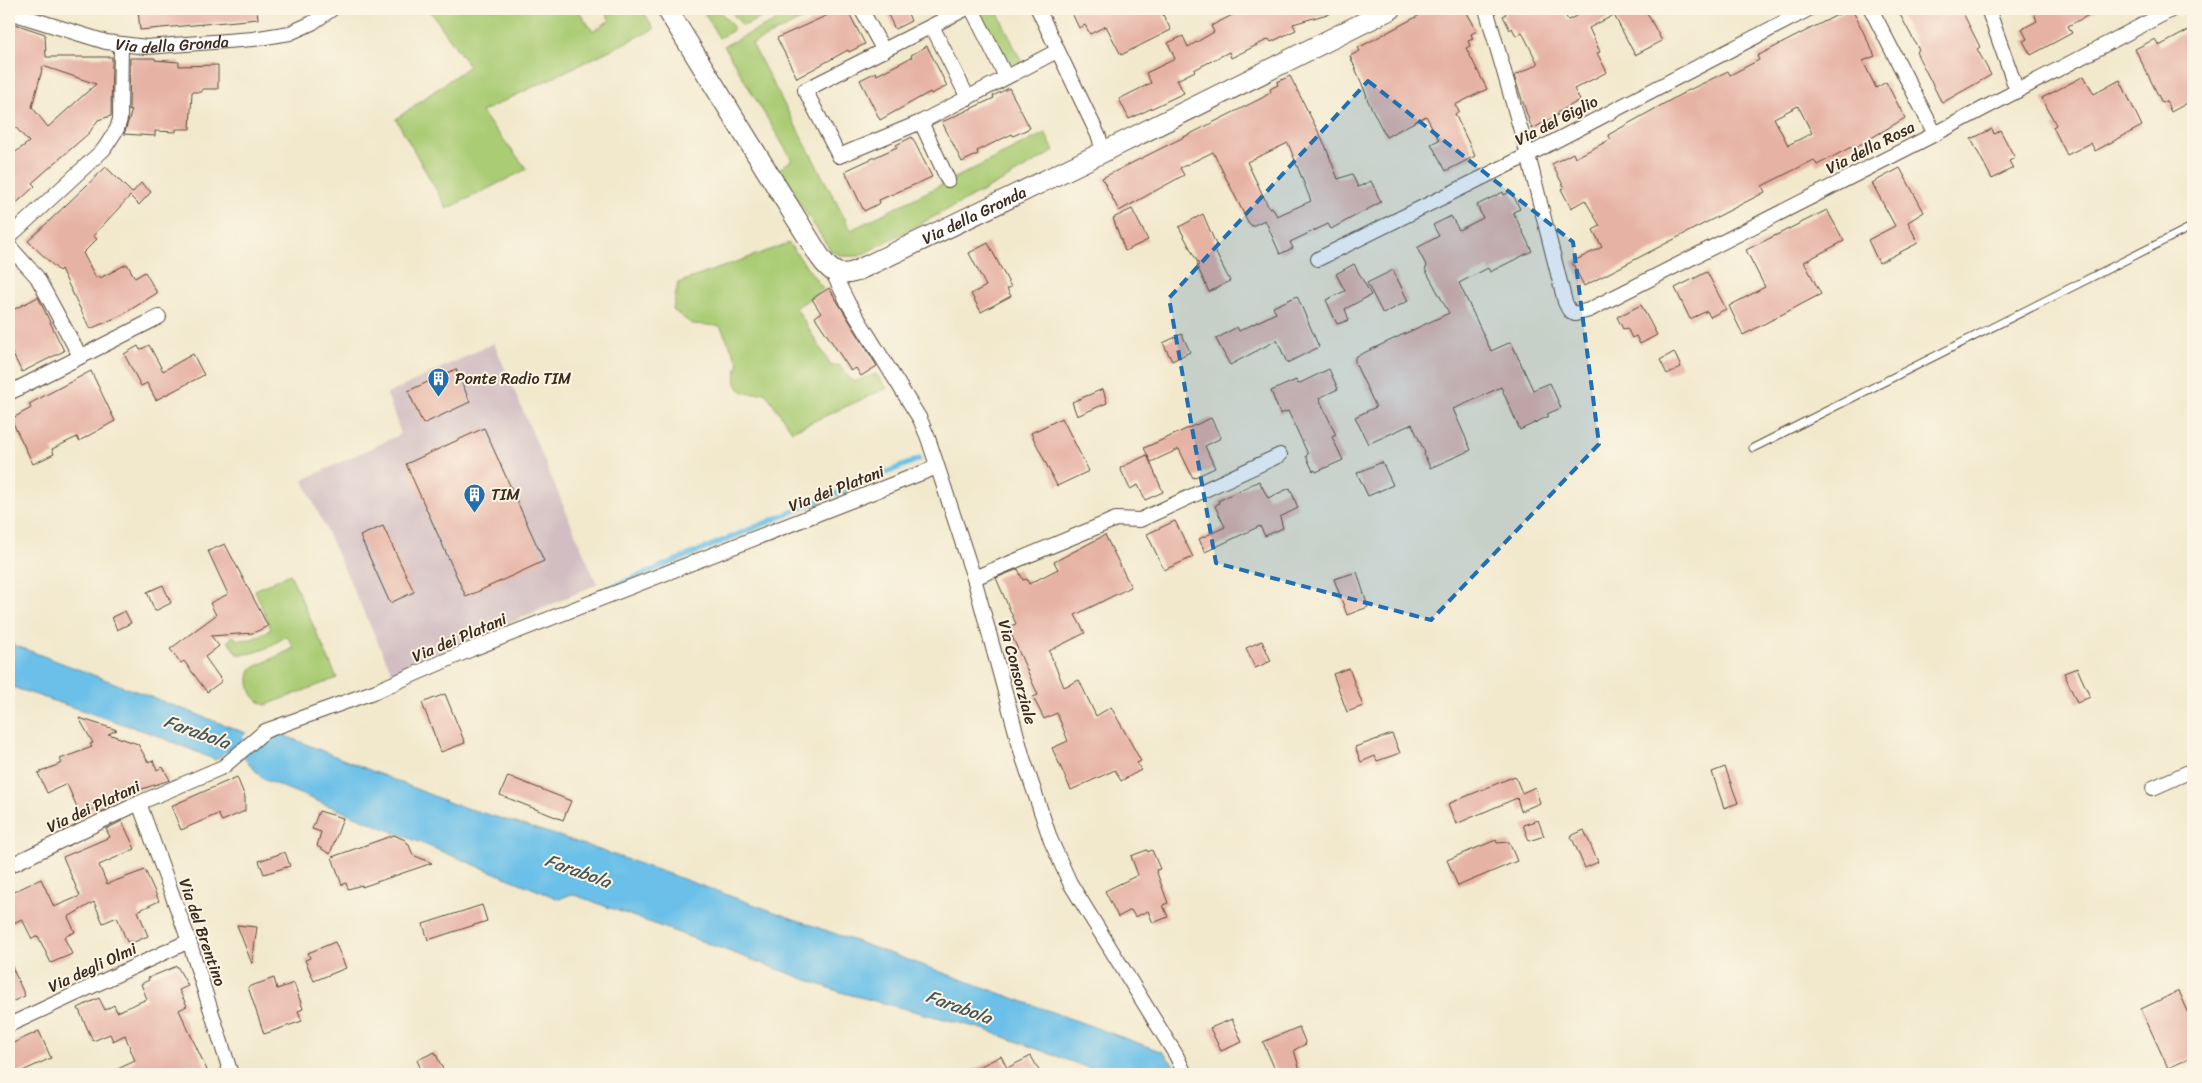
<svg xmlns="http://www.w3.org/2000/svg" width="2202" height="1083" font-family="Sriracha,sans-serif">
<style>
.industrial{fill:#d2bec2}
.green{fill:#aacc75;stroke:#727b4a}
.water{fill:#6bc0e8;stroke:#537583}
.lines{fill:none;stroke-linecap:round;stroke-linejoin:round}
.stream{stroke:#6bc0e8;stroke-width:5.5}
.canal{stroke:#6bc0e8;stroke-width:19}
.building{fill:#e6b2a4;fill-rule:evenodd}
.lane-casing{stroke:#564738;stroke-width:9}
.street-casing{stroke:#564738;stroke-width:16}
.secondary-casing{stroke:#564738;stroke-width:22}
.lane{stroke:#fff;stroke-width:7}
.street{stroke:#fff;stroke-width:14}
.secondary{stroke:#fff;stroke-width:20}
.marked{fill:#1f6fb2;fill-opacity:0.2;stroke:#1f6fb2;stroke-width:4;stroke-dasharray:10 6;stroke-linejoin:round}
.labels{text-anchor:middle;stroke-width:4;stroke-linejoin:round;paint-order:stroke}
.street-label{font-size:16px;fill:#3b2a1e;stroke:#fcf5e5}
.poi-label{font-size:16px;fill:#3b2a1e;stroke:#fcf5e5;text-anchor:start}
.water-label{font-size:18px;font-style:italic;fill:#49575b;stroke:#fcf5e5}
</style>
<rect width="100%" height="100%" fill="#fcf5e5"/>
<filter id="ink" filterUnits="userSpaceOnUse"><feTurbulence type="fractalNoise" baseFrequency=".02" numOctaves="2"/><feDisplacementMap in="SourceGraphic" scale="10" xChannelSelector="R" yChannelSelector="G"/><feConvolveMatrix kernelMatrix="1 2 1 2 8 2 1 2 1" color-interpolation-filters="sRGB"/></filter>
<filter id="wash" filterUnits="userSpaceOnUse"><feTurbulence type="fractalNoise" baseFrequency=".0096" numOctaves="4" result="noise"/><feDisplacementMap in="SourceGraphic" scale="20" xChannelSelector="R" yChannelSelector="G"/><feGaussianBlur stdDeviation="1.12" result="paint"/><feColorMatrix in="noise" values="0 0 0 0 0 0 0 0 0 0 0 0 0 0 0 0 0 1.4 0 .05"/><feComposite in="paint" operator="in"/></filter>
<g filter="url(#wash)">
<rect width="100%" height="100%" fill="#f2e9cd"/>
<path class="industrial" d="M494,343L597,584L393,675L303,480L401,434L387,394Z"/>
<path class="green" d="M435,9H577L593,31L610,20L603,9H642L654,29L481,112L527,169L447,209L396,119L469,66L431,12Z
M702,9H718L734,28L732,31L719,38Z
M729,9H780L743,26Z
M800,9H823L752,44L851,230L1045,133L1054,151L1006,179L859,256H842L831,251L778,170L792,160L724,46Z
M977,9H996L1022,63L1006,71Z
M789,243L823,289L796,308L831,366L839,365L853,382L876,374L887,388L792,431L765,392C741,398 729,387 739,363L720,326L692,324L673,310L678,283Z
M290,574L337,678L266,705C250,700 246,683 251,669L294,648L287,636C269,646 260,655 237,654L228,641L233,636L238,640L252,639L271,629L255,590Z"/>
<path class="water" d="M9,643L246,733L216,760L153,734L9,686Z
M276,732L453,804L559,836L683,879L1163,1052L1175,1067L1177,1074H1105L983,1029L840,992L572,894L559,899L263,779L244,758Z"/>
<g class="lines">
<path class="stream" d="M605,590L919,459"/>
<path class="canal" d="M209,736L277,761"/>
</g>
<g id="blocks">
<path class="building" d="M138,9H257L258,19L140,30Z
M827,9H847L865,44L849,52L848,50L797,78L777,38L830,14Z
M885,9H906L911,21L895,29Z
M1070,9H1160L1171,30L1121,55L1106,26L1090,34L1085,25L1079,28Z
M1244,9H1330L1331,13L1293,24L1296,30L1271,42L1269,39L1231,58L1229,52L1194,70L1195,71L1177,80L1184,93L1129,119L1119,99L1151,83L1146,73L1175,59L1168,43L1183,36L1188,47L1214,32L1211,26Z
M1431,9H1465L1477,31L1471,34L1473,39L1468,41L1470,46L1466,48L1487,89L1455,105L1459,111L1455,114L1475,156L1446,171L1431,144L1439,140L1426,116L1386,137L1366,97L1367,96L1350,56L1360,51L1358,48Z
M1503,9H1562L1568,20L1590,9H1645L1662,41L1635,55L1614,15L1589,28L1600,52L1597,53L1607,72L1574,89L1580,100L1557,113L1558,115L1532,129L1514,76L1538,64L1522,32L1516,36L1512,28L1510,30L1503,16L1506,14Z
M1849,9H1852L1875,56L1863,61L1876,88L1886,82L1905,118L1856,147L1855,145L1817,165L1814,160L1762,186L1765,192L1584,286L1572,262L1602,247L1593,230L1600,226L1585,200L1571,208L1561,189L1564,187L1552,164L1573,153L1575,158L1611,139L1608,135L1685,92L1728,71L1730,75L1759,60L1757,56ZM1798,106L1812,133L1788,145L1774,118Z
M1897,9H1961L1980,47L1977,49L1991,75L1942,103L1916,52L1919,50Z
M2044,9H2100L2068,26L2072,33L2031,55L2023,41L2027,39L2022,29L2037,21L2034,14Z
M9,22L45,34L46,57H112L111,116L98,120L89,133L32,183L35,186L9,210V157L29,142L9,120ZM43,66L96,84L48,127L32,107Z
M2193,28V100L2171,112L2166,101L2162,103L2135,49L2155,39L2159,46Z
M927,46L947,86L931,94L930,92L880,120L860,80L876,72L877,75L912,57L911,55Z
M130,58H155V60L179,62V66L218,65V89H202V92H192L190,129H176V132L155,131V136L124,134L132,110L129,111Z
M1290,76L1325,145L1338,179L1352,174L1358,187L1371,181L1381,202L1331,229L1328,224L1290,242L1293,248L1280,254L1265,220L1252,226L1248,222L1213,152L1180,168L1184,175L1119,211L1102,178L1262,98L1271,92L1270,89L1278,85L1277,82ZM1288,143L1311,201L1277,216L1272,207L1269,208L1247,162Z
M2084,76L2094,94L2120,80L2142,126L2095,151L2091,143L2067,155L2053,127L2056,125L2042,98Z
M1009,88L1030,128L1013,136L1012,134L977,151L978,154L962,162L942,122L994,98L993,96Z
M1992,129L1994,134L2000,130L2015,158L2009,161L2013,168L1992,179L1971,139Z
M912,137L932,177L879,200L880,203L864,211L845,171L897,147L896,145Z
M106,167L132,193L141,183L151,192L139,205L130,196L93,236L97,239L83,253L96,278L99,276L100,278L127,264L135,278L145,272L157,293L122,315L90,329L61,269L59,271L28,241Z
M1900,168L1924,212L1908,222L1918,243L1879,263L1868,240L1895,226L1872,183Z
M1511,191L1520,209L1513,212L1532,251L1490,272L1488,268L1459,283L1491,351L1511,342L1533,390L1550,383L1561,408L1547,414L1549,416L1520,430L1501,387L1465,404L1453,409L1471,450L1430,468L1424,454L1425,453L1412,424L1368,444L1355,417L1376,407L1355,363V357L1449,313L1425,269L1427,267L1417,248L1439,236L1433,225L1451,216L1459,230L1483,218L1477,205L1503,192L1504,195Z
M1132,209L1148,240L1125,251L1113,218Z
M1827,210L1844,241L1804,262L1821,294L1743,335L1729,306L1765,287L1746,250Z
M1203,214L1217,247L1214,249L1230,281L1209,292L1197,266L1199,265L1179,227Z
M988,243L1011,287L1007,289L1011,296L981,312L971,294L986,286L969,253Z
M1354,264L1371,295L1345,309L1349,320L1337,324L1326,300L1345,291L1336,274Z
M1393,270L1408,301L1383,314L1367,283Z
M1707,272L1726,309L1710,317L1707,311L1690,319L1675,288Z
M829,288L877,366L861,376L856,368L851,371L815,317L821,313L812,299Z
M1297,296L1319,347L1287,363L1277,340L1230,365L1216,339L1237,327L1239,331L1276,313L1273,307Z
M38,297L64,351L22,372L9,347V312Z
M1641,305L1657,335L1640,344L1636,336L1632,338L1627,328L1623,329L1617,317Z
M1182,334L1190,352L1172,361L1163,343Z
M149,345L163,371L193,354L204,375L156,400L147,383L141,386L124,354L138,346L140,350Z
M1674,352L1681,367L1667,374L1660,360Z
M456,369L470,402L423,424L408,391Z
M1329,369L1338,389L1319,398L1336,435L1332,437L1343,460L1316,472L1315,470L1313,471L1306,456L1308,454L1288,411L1280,414L1271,391L1296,380L1298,384Z
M91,371L115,421L79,441L77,437L52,449L54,454L33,464L11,419L31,408L29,404Z
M1103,389L1107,403L1077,416L1072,402Z
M1062,418L1089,471L1057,486L1031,433Z
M1211,418L1221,438L1205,446L1215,468L1193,478L1179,449L1151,462L1144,448Z
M484,428L544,561L466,597L406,464Z
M1147,455L1163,492L1145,500L1138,485L1130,489L1120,468Z
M1382,462L1393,485L1368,496L1357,473Z
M1259,481L1268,498L1290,488L1298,508L1280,517L1283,528L1265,536L1260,526L1205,552L1199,539L1225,527L1215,506L1219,503L1218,501Z
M1175,521L1193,557L1164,570L1147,534Z
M383,526L414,592L390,603L360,536Z
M1105,535L1131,587L1075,615L1085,633L1049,651L1064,687L1079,680L1096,716L1111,707L1141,761L1137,763L1141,770L1121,781L1115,770L1071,790L1052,748L1068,741L1057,713L1044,719L1033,697L1038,695L1008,627L1016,624L996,578L1018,569L1023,580L1027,579L1029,584L1058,569L1054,562Z
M225,544L268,626L253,633L211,636L219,646L205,657L222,681L207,692L184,661L181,663L170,649L216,615L210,603L228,594L208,551Z
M1357,572L1368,607L1347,615L1334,579Z
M163,585L171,603L155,611L147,592Z
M125,611L131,623L117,630L112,617Z
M1262,641L1271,661L1255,668L1246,648Z
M1349,668L1363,706L1347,712L1333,674Z
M2077,668L2090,697L2077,703L2064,673Z
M445,694L465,743L441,752L422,703Z
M79,718L117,730L108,734L138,744L148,762L153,760L157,770L163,767L170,780L114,798L115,805L99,813L96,808L80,814L67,784L47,793L38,773L62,763L60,759L92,747L90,744L93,743Z
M1392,734L1400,753L1377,761L1375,756L1361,762L1355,747Z
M1725,767L1738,803L1724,808L1712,772Z
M508,776L571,801L563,820L500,795Z
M1515,776L1522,793L1535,787L1540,803L1521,811L1517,798L1456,824L1448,804Z
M237,777L245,797V811L222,821L218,814L181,830L171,806Z
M319,811L343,818L330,854L317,846L321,832L312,829Z
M1538,820L1544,836L1529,841L1523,825Z
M122,821L135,849L99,865L107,884L145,870L159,901L138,911L148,936L132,943L131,941L127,942L117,917L103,923L94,902L68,917L75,932L64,937L72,954L51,963L38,936L32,939L22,919L9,925V894L41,879L54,907L80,896L63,857L110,837L106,829Z
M1584,830L1598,862L1585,868L1571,836Z
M394,835L405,840L409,845L413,855L432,863L362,887V885L348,889L346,883L342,885L332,857Z
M1496,840L1497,843L1509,842L1517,861L1458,886L1447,860Z
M1147,850L1148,852L1152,850L1160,869L1156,870L1168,903L1163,905L1168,917L1153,923L1148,911L1135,917L1131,910L1118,917L1105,891L1138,875L1131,856Z
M285,852L290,866L264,874L259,861Z
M482,905L487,921L428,940L423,924Z
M237,925L257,927L252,964Z
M335,942L346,968L314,981L305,960L310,958L308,953Z
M9,960L25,996L9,1003Z
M177,966L188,986L179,990L187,1006L179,1010L207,1070L198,1074H107L135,1061L125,1035L113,1041L110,1034L93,1041L78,1008L99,998L105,1010L114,1005L117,1012L147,999L141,984L149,980L148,978Z
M274,978L277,989L294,983L303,1009L298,1011L302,1021L264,1034L248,987Z
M2179,991L2193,1023V1057L2168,1068L2141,1009Z
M1232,1019L1242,1042L1221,1051L1210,1028Z
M1299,1027L1306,1044L1294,1050L1301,1074H1277L1263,1042Z
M39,1031L51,1058L16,1074H9V1045Z
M435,1052L445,1074H423L417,1060Z
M1001,1056L1007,1068L1031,1056L1041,1074H965Z"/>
</g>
</g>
<g filter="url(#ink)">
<use href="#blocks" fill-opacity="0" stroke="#564738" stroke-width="1"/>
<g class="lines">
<defs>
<path id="lane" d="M1753,448L2193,226"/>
<g id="street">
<path d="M861,9L884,51"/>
<path d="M965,9L805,90L839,156L921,122L1057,51"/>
<path d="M972,9L1006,77"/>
<path d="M1038,9L1099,137L1103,152"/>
<path d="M1486,9L1528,155L1565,302L1569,310L1575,314L1589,310L1935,134L2173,9"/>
<path d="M1871,9L1935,134"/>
<path d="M1988,9L2017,91"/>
<path id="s1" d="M9,12L106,42L146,47L253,39L290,33L312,23L332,9"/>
<path d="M932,26L968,98"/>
<path d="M921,122L948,180"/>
<path d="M9,237L104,149L117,129L120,119L121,45"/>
<path d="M9,246L37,277L80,356"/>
<path d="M1318,259L1528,155L1809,9"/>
<path d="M832,271L848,303L920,419L928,438L974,578L1023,758L1051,841L1070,883L1176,1055L1185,1074"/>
<path d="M9,393L159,317"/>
<path d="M974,578L1116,519L1140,520L1280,455"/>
<path d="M2153,788L2193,770"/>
<path d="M139,803L189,941L231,1074"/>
<path d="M9,866L139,803L223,767L265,731L376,691L472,649L937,467"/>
<path d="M9,1025L189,941"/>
</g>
<g id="secondary">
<path id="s2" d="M667,9L820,257C830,271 837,277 854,272C1035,187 1213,98 1391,9"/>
</g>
</defs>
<use href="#lane" class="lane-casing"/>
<use href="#street" class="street-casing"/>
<use href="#secondary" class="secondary-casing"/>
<use href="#lane" class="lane"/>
<use href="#street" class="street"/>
<use href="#secondary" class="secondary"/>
</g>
</g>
<path class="marked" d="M1368,81L1573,242L1599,444L1431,620L1216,563L1169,298Z"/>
<defs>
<symbol id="building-pin" viewBox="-11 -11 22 30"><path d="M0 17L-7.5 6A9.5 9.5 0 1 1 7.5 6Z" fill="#1f6fb2" stroke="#fcf5e5"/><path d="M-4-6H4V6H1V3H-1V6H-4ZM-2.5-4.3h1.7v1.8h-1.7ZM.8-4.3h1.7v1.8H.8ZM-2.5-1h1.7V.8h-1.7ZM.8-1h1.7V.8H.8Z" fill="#fff"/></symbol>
</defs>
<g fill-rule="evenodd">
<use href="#building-pin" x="426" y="366" width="25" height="34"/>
<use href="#building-pin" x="462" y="482" width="25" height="34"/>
</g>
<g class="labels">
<g class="street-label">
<text dy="6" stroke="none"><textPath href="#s1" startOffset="168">Via della Gronda</textPath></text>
<text transform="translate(1556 120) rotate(-27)" y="6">Via del Giglio</text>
<text transform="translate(1870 147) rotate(-27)" y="6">Via della Rosa</text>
<text dy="6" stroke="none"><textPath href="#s2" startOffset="465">Via della Gronda</textPath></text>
<text transform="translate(836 488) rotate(-21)" y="6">Via dei Platani</text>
<text transform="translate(459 637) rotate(-23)" y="6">Via dei Platani</text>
<text transform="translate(1018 672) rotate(75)" y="6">Via Consorziale</text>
<text transform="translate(93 806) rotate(-25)" y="6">Via dei Platani</text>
<text transform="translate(203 932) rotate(71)" y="6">Via del Brentino</text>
<text transform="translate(92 967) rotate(-25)" y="6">Via degli Olmi</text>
</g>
<g class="poi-label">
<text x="455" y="384">Ponte Radio TIM</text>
<text x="491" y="500">TIM</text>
</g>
<g class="water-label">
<text transform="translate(197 732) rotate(20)" y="6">Farabola</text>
<text transform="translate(578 871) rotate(20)" y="6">Farabola</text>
<text transform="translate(959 1007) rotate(20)" y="6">Farabola</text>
</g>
</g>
<rect width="2202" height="1083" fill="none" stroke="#fcf5e5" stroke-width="30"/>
</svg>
